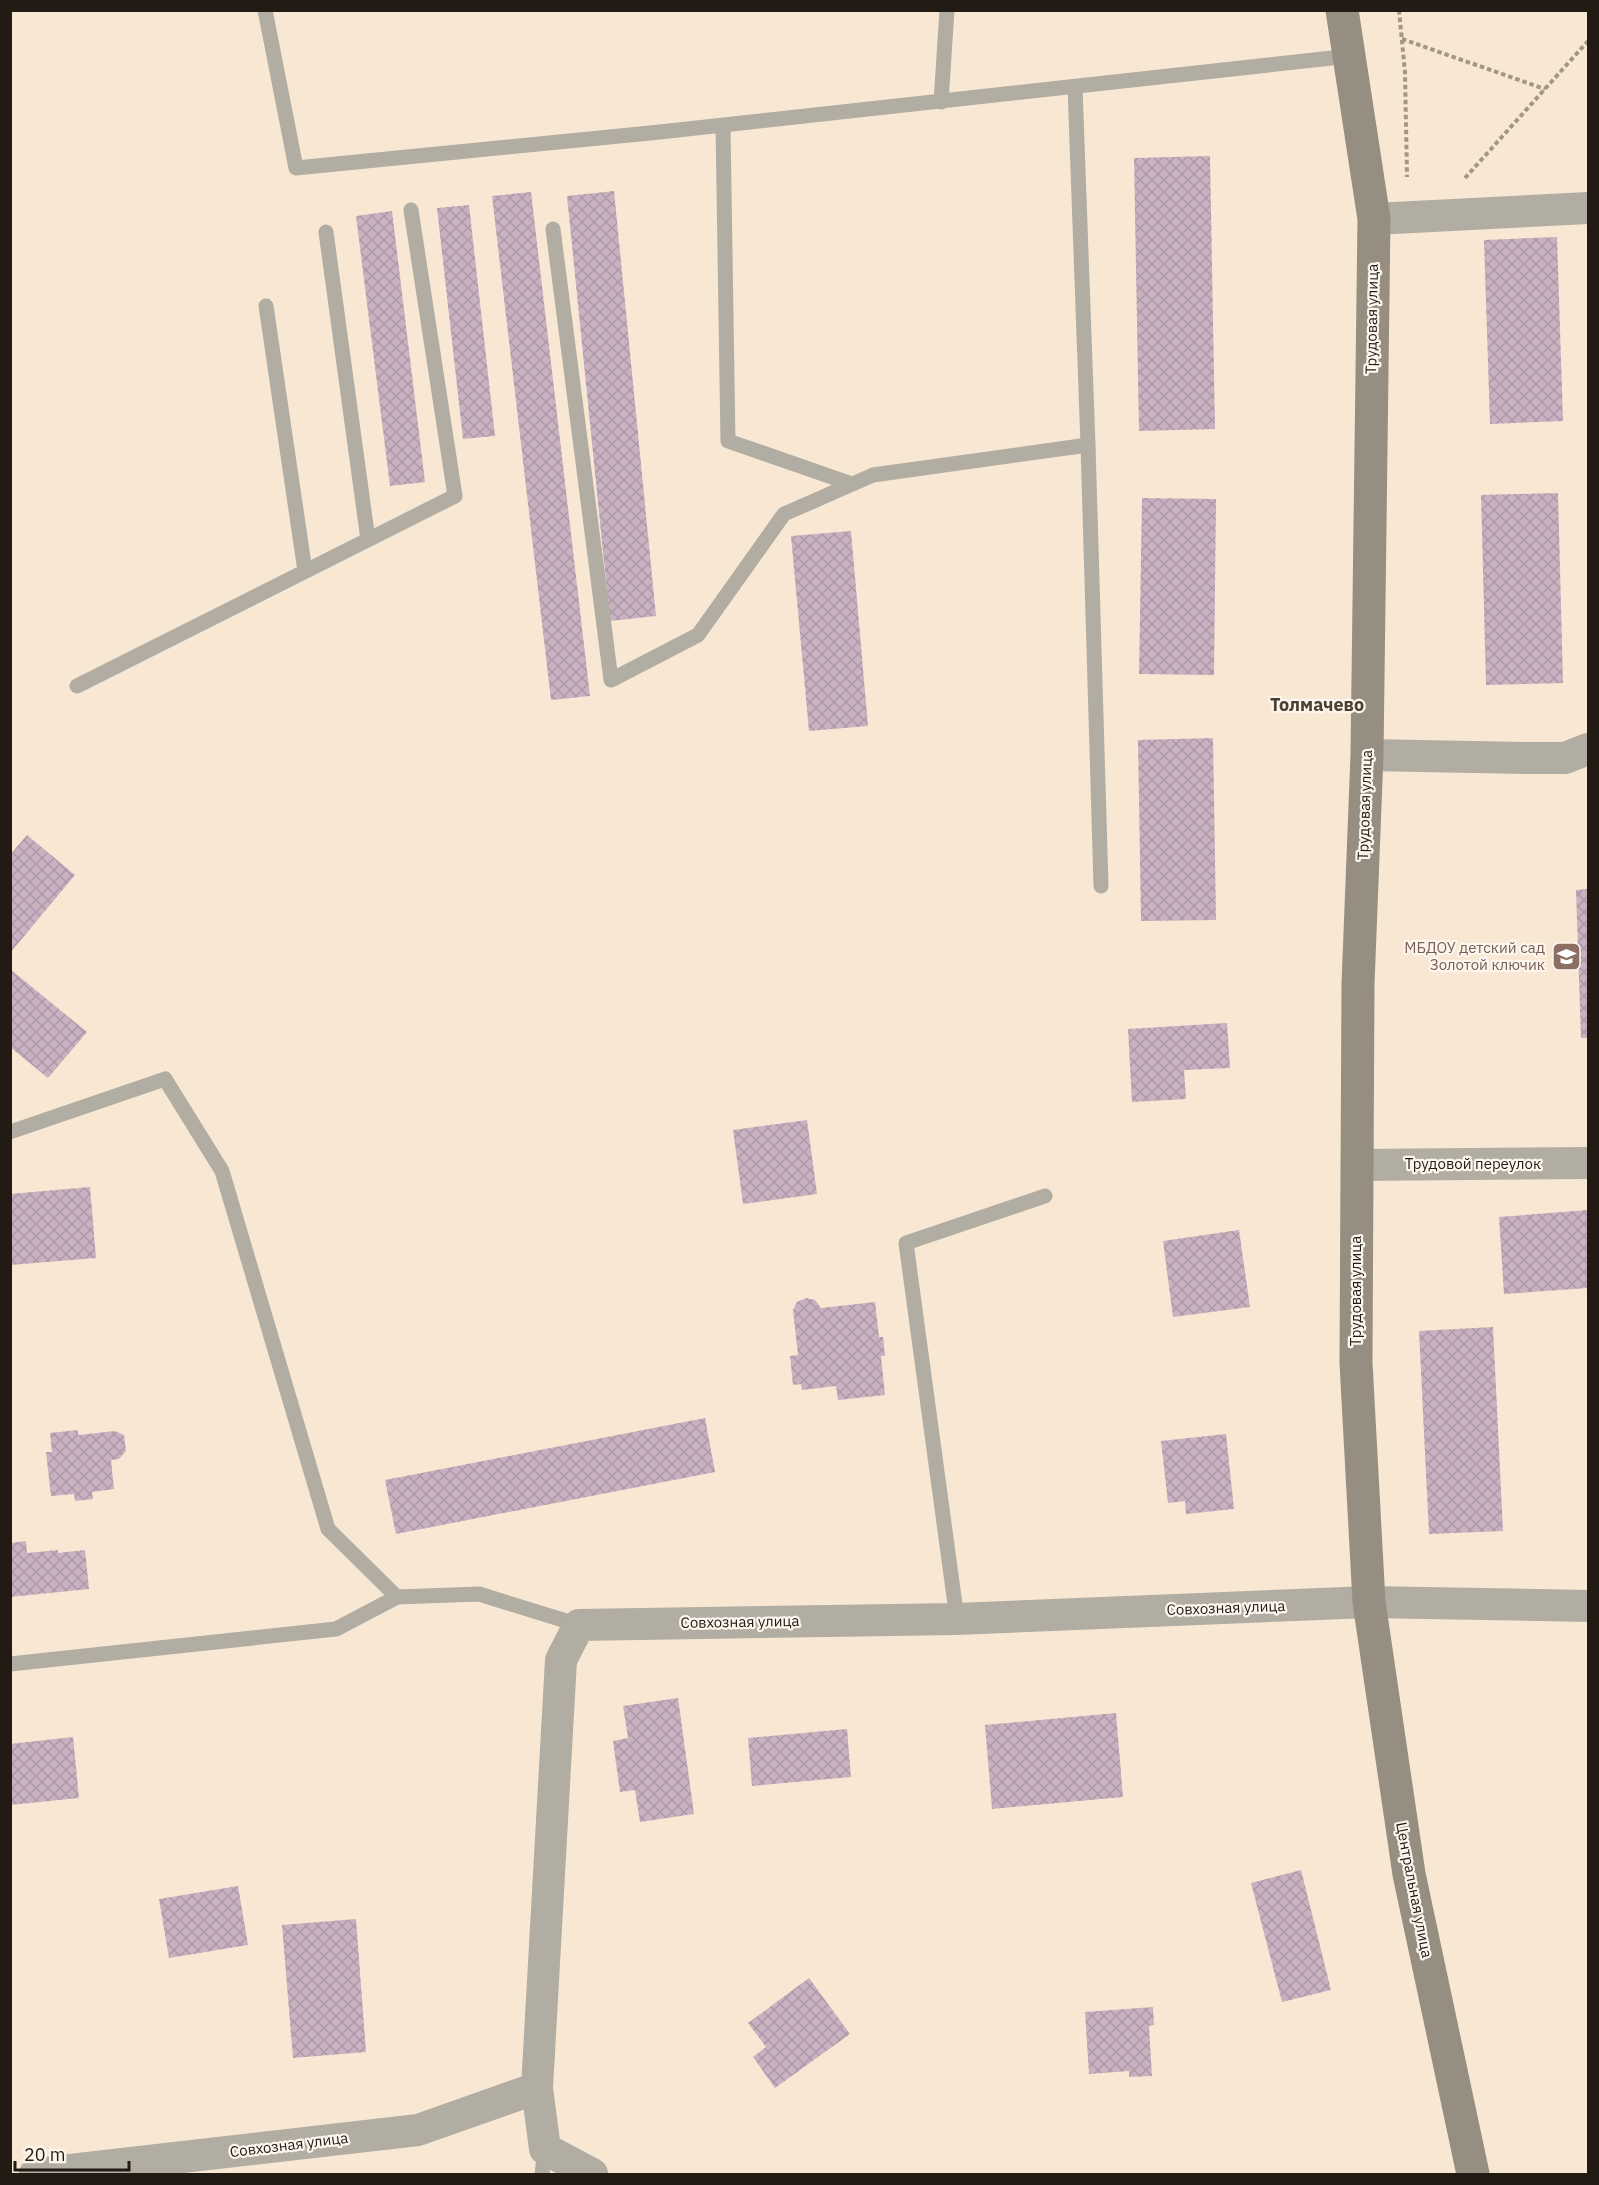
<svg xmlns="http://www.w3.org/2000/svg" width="1599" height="2185" font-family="'IBM Plex Sans',sans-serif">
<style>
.building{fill:url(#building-cross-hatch)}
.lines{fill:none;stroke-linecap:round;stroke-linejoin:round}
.path{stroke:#a29686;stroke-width:4;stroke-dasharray:4.5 3;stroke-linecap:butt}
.lane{stroke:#b2ada3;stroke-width:15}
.street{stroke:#b2ada3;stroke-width:32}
.secondary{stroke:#968f81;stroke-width:33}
.labels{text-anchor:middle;stroke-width:4.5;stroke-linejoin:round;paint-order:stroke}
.street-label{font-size:15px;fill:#211b14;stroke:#fdf6ee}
.education-label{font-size:15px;fill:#785e54;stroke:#fdf6ee;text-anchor:end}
.quarter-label{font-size:18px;font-weight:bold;fill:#4d402f;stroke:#fdf6ee}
</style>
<defs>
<pattern id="building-cross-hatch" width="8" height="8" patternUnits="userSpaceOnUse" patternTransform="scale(1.5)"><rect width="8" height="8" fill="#c8b2c2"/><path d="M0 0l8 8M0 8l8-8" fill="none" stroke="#ac98a6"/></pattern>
</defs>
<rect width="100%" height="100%" fill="#f8e8d3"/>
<path class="building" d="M1210,156L1215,429L1139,431L1134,158Z
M614,191L656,616L610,621L567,196Z
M531,192L590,696L551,700L492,196Z
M469,205L495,436L463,439L437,208Z
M392,211L425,482L390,486L356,216Z
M1557,237L1563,421L1490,424L1484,240Z
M1558,493L1563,683L1486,685L1481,495Z
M1142,498L1216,499L1214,675L1139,674Z
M851,531L868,726L809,731L791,536Z
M1213,738L1216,920L1141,921L1138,740Z
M27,835L75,875L10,953V855Z
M1588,889V1038H1581L1576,890Z
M10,969L87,1032L48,1078L10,1047Z
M1227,1023L1230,1068L1184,1070L1186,1099L1132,1102L1128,1029Z
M807,1120L817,1194L743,1204L733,1130Z
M90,1187L96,1258L10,1265V1194Z
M1588,1210V1288L1504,1294L1499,1217Z
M1239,1230L1250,1307L1173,1317L1163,1241Z
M806,1298L815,1300L821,1308L875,1302L879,1337H883L885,1356H881L885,1395L838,1400L836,1386L802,1390L801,1384L793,1385L790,1356L798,1355L793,1310L797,1302Z
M1493,1327L1503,1531L1429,1534L1419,1331Z
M705,1418L715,1472L396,1534L385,1480Z
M78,1430V1435L115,1431L124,1435L126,1451L119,1459L111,1460L114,1489L92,1492L93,1499L75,1501L74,1494L51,1496L46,1452H52L50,1433Z
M1226,1434L1234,1509L1186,1514L1185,1501L1168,1503L1161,1441Z
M26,1541L27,1553L58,1550V1553L85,1550L89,1589L10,1597V1543Z
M678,1698L694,1814L640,1822L635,1790L620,1792L613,1741L628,1738L623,1706Z
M1116,1713L1123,1797L992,1809L985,1725Z
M847,1729L851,1777L752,1786L748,1738Z
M73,1737L79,1798L10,1805V1744Z
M1301,1870L1331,1990L1282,2002L1251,1883Z
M238,1886L248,1945L169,1958L159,1899Z
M356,1919L366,2052L293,2058L282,1925Z
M809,1978L850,2034L775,2088L753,2057L766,2047L748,2023Z
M1153,2007L1154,2025L1149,2026L1152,2076L1129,2077V2071L1089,2074L1085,2012Z"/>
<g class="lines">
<path class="path" d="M1399,10L1405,72L1407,177
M1402,39L1545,89
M1465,178L1588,41"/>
<path class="lane" d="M265,10L296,168L660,132L1350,56
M1075,87L1088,445L1101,886
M941,102L947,10
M723,126L728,441L852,484
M553,229L611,680L698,635L784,514L873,475L1088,445
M326,232L368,540
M266,306L305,571
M77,686L455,496L411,210
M10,1132L165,1079L222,1171L328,1529L397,1597
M957,1619L906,1243L1045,1196
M10,1664L336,1629L397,1597L479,1594L579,1625
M542,2174L545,2149"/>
<path class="street" d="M1374,219L1588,208
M1367,755L1528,758H1565L1588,749
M1357,1165L1588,1163
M537,2088L545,2149L592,2174
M35,2174L418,2130L537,2088L561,1660L579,1625L957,1619L1369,1602L1588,1606"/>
<path class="secondary" d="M1342,10L1374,219L1367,755L1358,984L1356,1363L1369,1602L1409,1874L1473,2174"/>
</g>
<defs>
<symbol id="school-square" viewBox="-11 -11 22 22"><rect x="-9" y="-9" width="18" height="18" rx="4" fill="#8d6e63" stroke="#fdf6ee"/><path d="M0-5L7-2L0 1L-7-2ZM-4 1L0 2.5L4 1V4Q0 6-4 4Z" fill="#fff"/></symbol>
</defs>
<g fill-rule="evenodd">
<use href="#school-square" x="1550" y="940" width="33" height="33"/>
</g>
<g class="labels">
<g class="street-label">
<text transform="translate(1372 319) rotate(-89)" y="5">Трудовая улица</text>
<text transform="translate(1365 805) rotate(-88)" y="5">Трудовая улица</text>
<text x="1473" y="1169">Трудовой переулок</text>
<text transform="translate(1356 1291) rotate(-90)" y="5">Трудовая улица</text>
<text transform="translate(1226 1608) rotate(-2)" y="5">Совхозная улица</text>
<text transform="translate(740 1622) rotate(-1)" y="5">Совхозная улица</text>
<text transform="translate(1414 1890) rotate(79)" y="5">Центральная улица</text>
<text transform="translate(289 2145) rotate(-7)" y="5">Совхозная улица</text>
</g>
<g class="education-label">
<text x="1545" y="953">МБДОУ детский сад<tspan x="1545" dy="17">Золотой ключик</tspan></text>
</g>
<g class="quarter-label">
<text x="1317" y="711">Толмачево</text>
</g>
</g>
<rect width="1599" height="2185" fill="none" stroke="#211b14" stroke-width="24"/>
<path d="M15 2161v9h114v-9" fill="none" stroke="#211b14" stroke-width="3"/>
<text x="24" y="2161" font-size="18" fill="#211b14" stroke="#fdf6ee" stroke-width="4.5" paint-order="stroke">20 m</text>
</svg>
